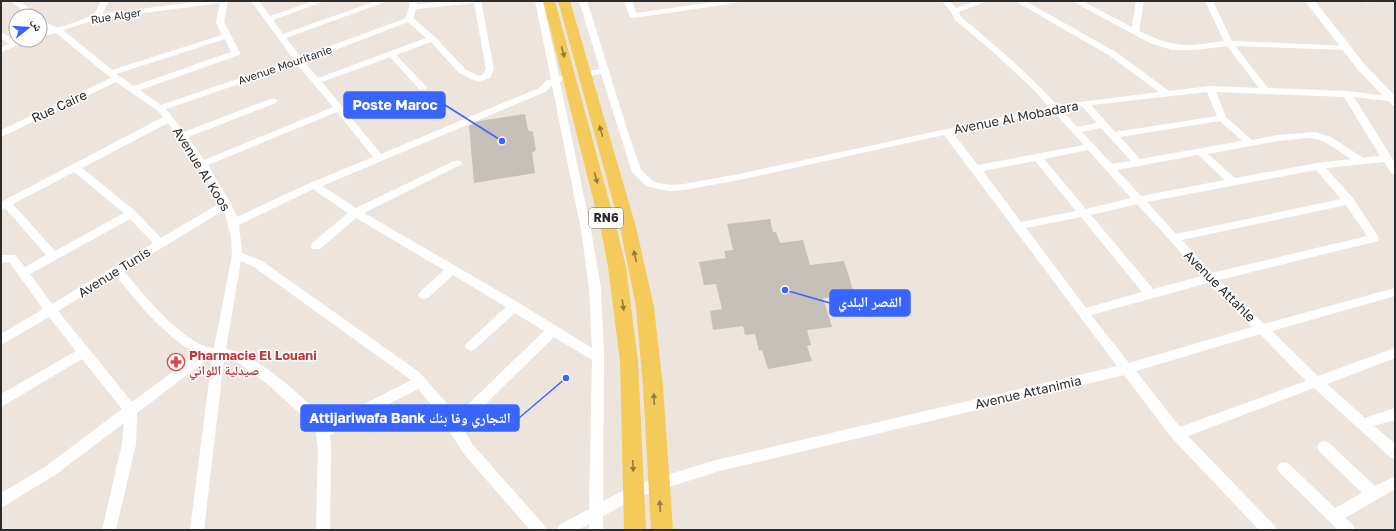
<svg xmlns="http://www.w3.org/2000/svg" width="1396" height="531" font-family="'Golos Text','Noto Naskh Arabic',sans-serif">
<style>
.building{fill:#c6c0b8}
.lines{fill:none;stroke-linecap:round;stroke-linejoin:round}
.minor{fill:#fff;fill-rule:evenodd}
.tertiary{fill:#fff;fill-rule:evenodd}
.primary{fill:#f4cb5a;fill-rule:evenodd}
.oneway{fill:#907b42}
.labels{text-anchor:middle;stroke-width:3;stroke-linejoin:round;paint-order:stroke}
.far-street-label{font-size:11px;fill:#2b2b2b;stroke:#fff}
.shield{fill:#fff;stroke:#6b6b6b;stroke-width:1}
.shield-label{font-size:12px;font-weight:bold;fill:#2b2b2b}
.street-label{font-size:13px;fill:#2b2b2b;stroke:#fff}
.health-label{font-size:13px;font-weight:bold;fill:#be3a42;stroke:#fff;text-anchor:start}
.leader{fill:none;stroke:#3865ff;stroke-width:1.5}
.callout-dot{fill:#3865ff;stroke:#fff;stroke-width:1.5}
.callout{fill:#3865ff;stroke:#3865ff;stroke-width:1.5}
.callout-label{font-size:14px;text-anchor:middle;font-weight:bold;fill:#fff}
</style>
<rect width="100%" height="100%" fill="#ede5dd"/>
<path class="building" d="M525,114L528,130L533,132L536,150L532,153L535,173L474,183L469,126L479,121Z
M770,219L773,232H776L780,243L803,240L810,265L844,261L855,296L823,298L832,327L807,330L811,345L807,346L812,361L768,369L762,350L759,351L755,334L745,335L743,326L713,330L710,311L722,309L716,284L704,285L699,262L726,258L724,251L733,250L727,224Z"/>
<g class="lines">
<path class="minor" d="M11,1H20L39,16H30Z
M101,1H109L102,14L201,1H228L224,22L240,53L239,55L140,90L161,105L294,60L251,1H259L270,16L313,1H325L273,20L283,34L376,1L385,2L286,38L301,57L406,18L409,7V1H417V4L451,1H481L494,69L490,78L478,82L459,73L431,42L396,55L426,86L427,88L426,90H420L390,57L322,82L381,154L539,88L546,81L551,79L535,1H543L559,76H564L565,78L560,82L591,230L601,288L604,358L603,501L634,485L716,460L1117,366L944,135L739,180L684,190L670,191L658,189L646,186L632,172L601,74L585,77L581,74L582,72L600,69L579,1H587L628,132L641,170L653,181L658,183L670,185L684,184L739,174L1049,107L1033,89L991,50L955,20L951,12L942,1H950L956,8L976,1H987L959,12L961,17C995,45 1028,73 1057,105L1159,92L1110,56L1015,1H1025L1116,52L1169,91L1210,86L1259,88L1227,46L1196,50H1172L1150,43L1072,1H1082L1132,27L1136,1H1144L1139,31C1174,48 1186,47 1224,41L1205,1H1213L1232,41L1350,46L1351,48L1347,50L1235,46L1268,88L1347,91L1395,97V106L1392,105L1389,101L1354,97L1392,158L1395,164V175L1392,174L1384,162L1326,168L1353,198L1379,238L1378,241L1374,242L1219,280L1264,324L1395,288V296L1272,331L1318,376L1395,348V358L1327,384L1365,418L1395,408V420L1374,426L1395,444V459L1390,457L1314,388L1188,436L1274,525L1276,530H1259L1172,438L1124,375L716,472L638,497L603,516V530H589V524L578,530H557L559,525L589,509L592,360L554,337L462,427L474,446L544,525L546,530H530L464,454L435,409L418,389L330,435L331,450L330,530H316L318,450L316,432L304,417L265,382L240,364L232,360L224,359L204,530H190L212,358H209L137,413L136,444L116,530H102L122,444L124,423L55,475L1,508V493L45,467L122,409L82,359L1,407V394L76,351L49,317L1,345V334L43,309L12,266L9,262L1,263V255H15L25,267L46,255L5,208L1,210V202L163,117L157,110L116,82L1,137V130L111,78L56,33L40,37V32L49,29L40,25V18C46,20 49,26 57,27C65,27 85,18 94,15ZM220,3L216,22L222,35L112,70L63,30L98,19ZM474,3L486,69L483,74L479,76L465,69L435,37L413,18L416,9ZM408,22L426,38L318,78L304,62ZM225,39L231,52L134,86L116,74ZM297,64L333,107L204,160L188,137L276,103L277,101L276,99H270L184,132L166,109ZM552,85L581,230L589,288L592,348L519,303L364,213L460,165L462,163L460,161H454L356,208L322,186L545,92ZM1207,92L1217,116L1115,132L1091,105ZM1216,92L1344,97L1380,156L1363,158L1331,137L1315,132L1278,135L1252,140L1226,117ZM1082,106L1097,123L1077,127L1062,110ZM1053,111L1084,145L978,165L953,133ZM337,112L373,157L310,183L237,217L231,204L208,165ZM1220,121L1242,141L1140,159L1120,137ZM168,123L198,166L220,203L161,238L135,211L82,168ZM1101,128L1131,161L1112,164L1082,132ZM1307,138C1324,138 1337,150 1351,159L1318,163L1235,178L1208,154L1278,141ZM1088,150L1131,198L1086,209L1044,159ZM1198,155L1225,180L1141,196L1117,170ZM1035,161L1076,211L1021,222L983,171ZM1316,170L1341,199L1176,234L1147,202ZM74,172L124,213L55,251L13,204ZM313,189L348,213L312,243L311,246L312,249H320L356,218L444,270L420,292L418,295L420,298L424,299L428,298L453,275L506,307L467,343L465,346L467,349L471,351L475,349L515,313L544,331L455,417L445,401L419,372L262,261L242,253L239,225ZM1137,204L1202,276L1153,289L1091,215ZM1346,205L1367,236L1212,273L1182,240ZM224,210L231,237L232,255L214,348C185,346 142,293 124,271ZM1081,217L1142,292L1086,308L1026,228ZM130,219L153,243L52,304L30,274ZM241,261L254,267L411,380L326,424C311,401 253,352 226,349ZM116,276C140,305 163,335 197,354L132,402L58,311ZM1208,283L1252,327L1129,363L1091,315ZM1260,334L1306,381L1180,427L1136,371Z
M624,1H632L636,13L720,1H740L736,3L633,18L629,16Z
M1363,1H1372L1368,3Z
M1,32L16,41L31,40L1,52V47L9,44L1,38Z
M1324,441L1329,443L1375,486L1395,476V489L1345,518L1353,525L1355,530H1338L1279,472L1277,468L1279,464L1284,462L1289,464L1335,508L1362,493L1319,451L1317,447L1319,443Z"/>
<path class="tertiary" d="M1305,1H1315L1366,66L1395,96V102L1388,101L1358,70Z"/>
<path class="primary" d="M543,1H555L617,230L626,267L638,361L646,530H624L620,361L608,267L601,230Z
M558,1H570L636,227L654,307L663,386L673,530H651L643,386L636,307L620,227Z"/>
</g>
<defs><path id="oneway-solid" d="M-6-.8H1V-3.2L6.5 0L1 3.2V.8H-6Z"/></defs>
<g class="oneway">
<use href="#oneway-solid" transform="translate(563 52) rotate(75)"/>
<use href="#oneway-solid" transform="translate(601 131) rotate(-105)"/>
<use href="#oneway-solid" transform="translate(596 178) rotate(75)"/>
<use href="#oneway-solid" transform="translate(635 256) rotate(-103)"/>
<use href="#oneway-solid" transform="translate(623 305) rotate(82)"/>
<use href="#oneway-solid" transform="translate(654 399) rotate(-93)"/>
<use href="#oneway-solid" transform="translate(633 466) rotate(88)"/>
<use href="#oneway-solid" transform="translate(660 506) rotate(-94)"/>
</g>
<defs>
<symbol id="pharmacy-ring" viewBox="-11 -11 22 22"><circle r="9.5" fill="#fff" stroke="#e0444e" stroke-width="1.5"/><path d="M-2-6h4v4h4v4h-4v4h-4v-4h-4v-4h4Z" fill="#e0444e"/></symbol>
</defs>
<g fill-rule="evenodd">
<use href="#pharmacy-ring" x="166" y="352" width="20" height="20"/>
</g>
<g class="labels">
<g class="far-street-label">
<text transform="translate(116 16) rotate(-9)" y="4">Rue Alger</text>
<text transform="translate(285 65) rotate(-19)" y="4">Avenue Mouritanie</text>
</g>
<rect class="shield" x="589" y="208" width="34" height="20" rx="3"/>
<g class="shield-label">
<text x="606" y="222">RN6</text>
</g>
<g class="street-label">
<text transform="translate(59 106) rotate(-25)" y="5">Rue Caire</text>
<text transform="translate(1016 117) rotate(-11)" y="5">Avenue Al Mobadara</text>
<text transform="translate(202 169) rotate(58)" y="5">Avenue Al Koos</text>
<text transform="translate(114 272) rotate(-32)" y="5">Avenue Tunis</text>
<text transform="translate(1220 286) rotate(45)" y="5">Avenue Attahle</text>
<text transform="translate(1028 392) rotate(-13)" y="5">Avenue Attanimia</text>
</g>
<g class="health-label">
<text x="189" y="360">Pharmacie El Louani<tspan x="189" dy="15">صيدلية اللواني</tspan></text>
</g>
</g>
<path class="leader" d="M502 141L445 105M785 290L830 303M566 378L519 418"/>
<g class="callout-dot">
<circle cx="502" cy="141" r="4"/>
<circle cx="785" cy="290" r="4"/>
<circle cx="566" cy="378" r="4"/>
</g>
<g class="callout">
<rect x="344" y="92" width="101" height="26" rx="4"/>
<rect x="830" y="290" width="80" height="26" rx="4"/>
<rect x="301" y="405" width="218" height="26" rx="4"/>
</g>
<g class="callout-label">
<text x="395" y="110">Poste Maroc</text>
<text x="870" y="307">القصر البلدي</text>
<text x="410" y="423">Attijariwafa Bank التجاري وفا بنك</text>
</g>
<rect width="1396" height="531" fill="none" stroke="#2b2b2b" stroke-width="4"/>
<g transform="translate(28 28) rotate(73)"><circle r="19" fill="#ffffff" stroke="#aaaaaa"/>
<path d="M0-3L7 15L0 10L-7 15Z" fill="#3865ff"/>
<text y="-6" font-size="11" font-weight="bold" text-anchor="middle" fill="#2b2b2b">ش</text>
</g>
</svg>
